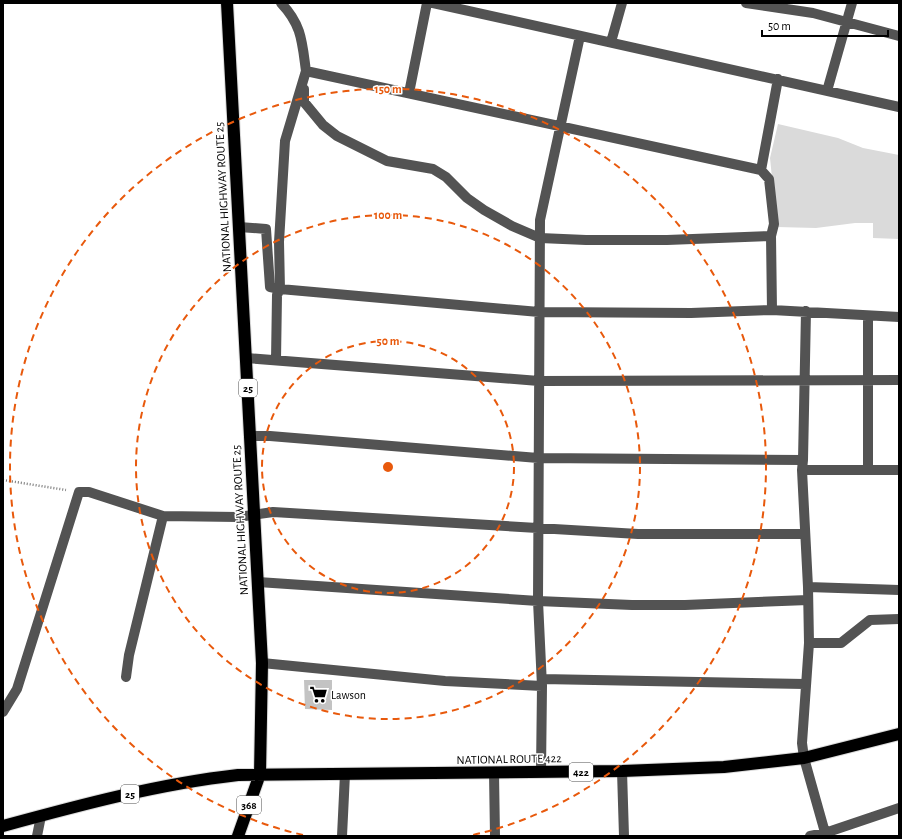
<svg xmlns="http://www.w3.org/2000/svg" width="902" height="839" font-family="'Alegreya Sans',sans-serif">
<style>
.green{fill:#dadada}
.building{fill:#c3c3c3}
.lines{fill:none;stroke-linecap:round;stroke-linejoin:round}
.highway-casing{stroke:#dbdbdb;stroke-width:14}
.path{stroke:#757575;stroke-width:2.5;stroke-dasharray:1 2;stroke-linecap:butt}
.minor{stroke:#535353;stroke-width:10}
.highway{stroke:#000;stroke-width:12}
.ring{fill:none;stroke:#e8590c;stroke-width:2;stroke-dasharray:7 5}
.labels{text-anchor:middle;stroke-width:3;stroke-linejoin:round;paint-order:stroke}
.shield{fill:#fff;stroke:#4c4c4c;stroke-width:1}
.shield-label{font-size:11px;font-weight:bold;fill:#000}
.street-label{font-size:12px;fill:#000;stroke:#fff}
.poi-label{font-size:12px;fill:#000;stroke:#fff;text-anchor:start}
.centre{fill:#e8590c;stroke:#fff;stroke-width:2}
.ring-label{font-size:12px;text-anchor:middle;font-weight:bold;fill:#e8590c;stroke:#fff;stroke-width:3;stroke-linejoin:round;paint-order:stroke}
</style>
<rect width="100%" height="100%" fill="#fff"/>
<path class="green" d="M778,124L838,138L863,148L899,155V239L873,238V223H855L816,228L777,227L770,158Z"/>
<path class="building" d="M304,680H332V710L305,709Z"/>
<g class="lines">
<defs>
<path id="highway" d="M227,3L262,663L260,774L238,836
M3,826C80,805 158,784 238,775L622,771L724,767L804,758L899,734"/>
</defs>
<use href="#highway" class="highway-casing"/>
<path class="path" d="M3,480L66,490"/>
<path class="minor" d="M281,3C302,25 302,42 306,71
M433,3L899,107
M746,3L813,13L899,36
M611,42L622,3
M304,89V102L323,125L337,136L387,161L433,169L446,177L467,198L484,210L512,226L540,238L586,240H667L771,236
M827,91L852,3
M409,93L427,3
M761,170L769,179L774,224L771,236L772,310
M239,227L266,229L270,287L280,289L279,242L285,141L306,71L761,170L778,79
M806,311L803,460L802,470L808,587L809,643L802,743L804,758L826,836
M868,316V470
M246,358L539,381L899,380
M276,360L277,295L280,289L539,312L691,313L772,310L899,317
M250,436H270L538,458L803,460
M802,470H899
M258,582L538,601L632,605H685L808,600
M808,587L899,590
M809,643H841L870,620L899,619
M262,663L445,681L542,686
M126,677L129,655L163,516
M542,679L805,684
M3,712L17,689L79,492H89L163,516L238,517L273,512L638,534H805
M622,771L624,836
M541,772L542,686L538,601L540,220L580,36
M494,773L495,836
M37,836L41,816
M342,836L345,774
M810,836L825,833L899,808"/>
<use href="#highway" class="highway"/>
</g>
<g class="ring">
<circle cx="388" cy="467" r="126"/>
<circle cx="388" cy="467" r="252"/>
<path d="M303 835A378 378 0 1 1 473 835"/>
</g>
<defs>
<symbol id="supermarket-bare" viewBox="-9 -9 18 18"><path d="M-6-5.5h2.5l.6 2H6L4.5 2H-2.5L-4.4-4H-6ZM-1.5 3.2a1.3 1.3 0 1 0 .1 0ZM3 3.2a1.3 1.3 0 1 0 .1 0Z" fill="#000" stroke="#fff" stroke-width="2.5" paint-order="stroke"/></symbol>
</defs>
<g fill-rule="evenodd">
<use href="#supermarket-bare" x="306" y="682" width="25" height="25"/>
</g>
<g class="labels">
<g class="shield">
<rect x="239" y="379" width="18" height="18" rx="3"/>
<rect x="569" y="763" width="24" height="18" rx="3"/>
<rect x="121" y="785" width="18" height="18" rx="3"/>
<rect x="237" y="796" width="24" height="18" rx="3"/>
</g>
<g class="shield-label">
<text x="248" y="392">25</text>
<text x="581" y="776">422</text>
<text x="130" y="798">25</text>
<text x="249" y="809">368</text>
</g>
<g class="street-label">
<text transform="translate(223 197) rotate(-93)" y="4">NATIONAL HIGHWAY ROUTE 25</text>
<text transform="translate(240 520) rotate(-93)" y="4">NATIONAL HIGHWAY ROUTE 25</text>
<text transform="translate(509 759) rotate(-1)" y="4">NATIONAL ROUTE 422</text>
</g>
<g class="poi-label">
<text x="331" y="699">Lawson</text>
</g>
</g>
<circle cx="388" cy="467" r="6" class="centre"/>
<g class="ring-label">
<text x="388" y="93">150 m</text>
<text x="388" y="219">100 m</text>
<text x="388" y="345">50 m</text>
</g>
<rect width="902" height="839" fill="none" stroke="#000000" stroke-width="8"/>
<path d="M762 30v6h126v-6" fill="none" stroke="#000000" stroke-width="2"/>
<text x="768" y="30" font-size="12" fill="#000000" stroke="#ffffff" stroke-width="3" paint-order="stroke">50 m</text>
</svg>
